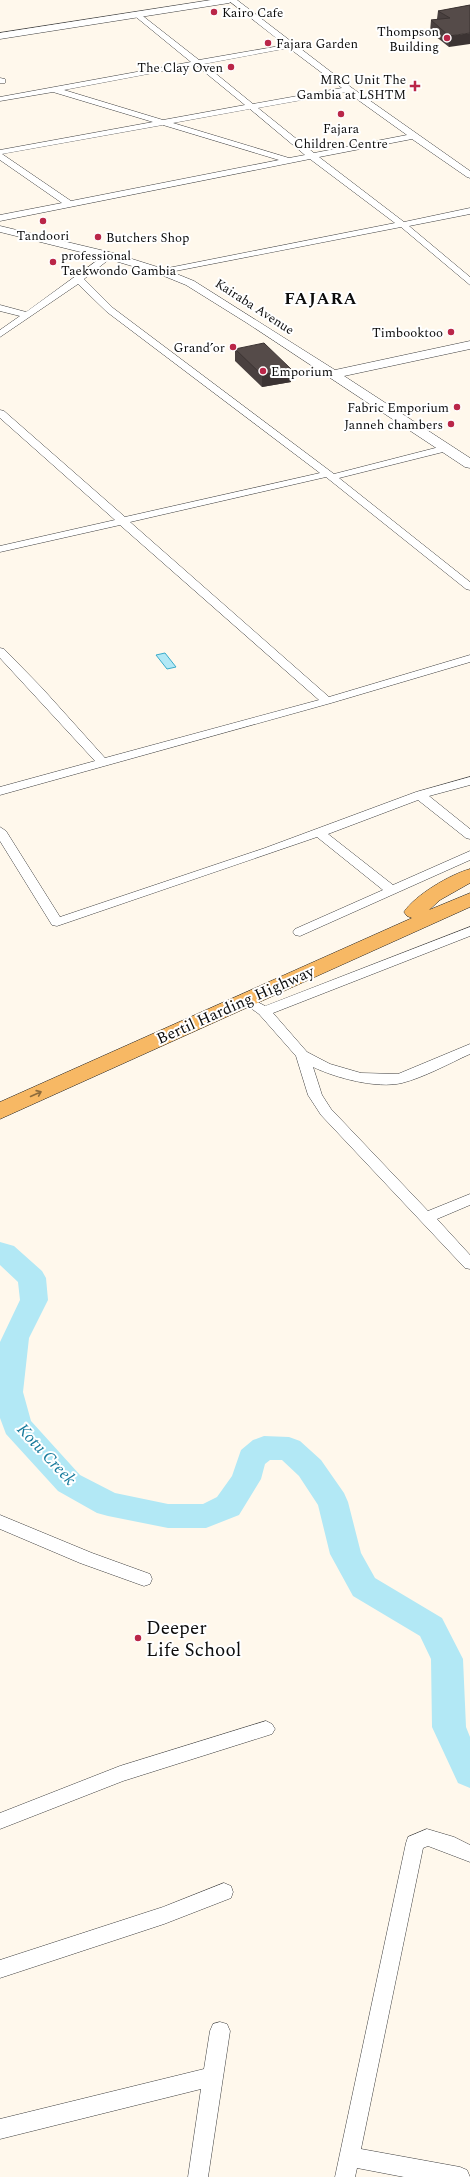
<svg xmlns="http://www.w3.org/2000/svg" width="470" height="2177" font-family="Spectral,serif">
<style>
.water{fill:#b2e8f5;stroke:#3aaccb}
.lines{fill:none;stroke-linecap:round;stroke-linejoin:round}
.river{fill:#b2e8f5;fill-rule:evenodd}
.minor-casing{stroke:#3f3f3f;stroke-width:1}
.tertiary-casing{stroke:#3f3f3f;stroke-width:1}
.primary-casing{stroke:#1d1d1d;stroke-width:1}
.minor{fill:#fff;fill-rule:evenodd}
.tertiary{fill:#fff;fill-rule:evenodd}
.primary{fill:#f7b864;fill-rule:evenodd}
.wall{fill:#49403f}
.shaded-wall{fill:#3c3433}
.building{fill:#554b49;stroke:#3c3433}
.oneway{stroke:#8d6b3c}
.poi-dot{fill:#ba2648;stroke:#fff;stroke-width:1.5}
.labels{text-anchor:middle;stroke-width:4;stroke-linejoin:round;paint-order:stroke}
.far-poi-label{font-size:13px;fill:#0c0c0c;stroke:#fff;text-anchor:end}
.far-street-label{font-size:13px;fill:#0c0c0c;stroke:#fff}
.street-label{font-size:16px;fill:#0c0c0c;stroke:#fff}
.far-district-label{font-size:17px;font-weight:bold;letter-spacing:1px;fill:#0c0c0c;stroke:#fff}
.water-label{font-size:17px;font-style:italic;fill:#187b9c;stroke:#fff}
.near-poi-label{font-size:19px;fill:#0c0c0c;stroke:#fff;text-anchor:start}
</style>
<rect width="100%" height="100%" fill="#fff8ec"/>
<path class="water" d="M165,653L176,667L167,669L156,655Z"/>
<g class="lines">
<path class="river" d="M0,1242L14,1246L42,1271L46,1278L48,1300L29,1338L23,1392L31,1421L80,1475L115,1493L168,1504H203L217,1497L232,1476L241,1450L253,1440L264,1436L289,1437L300,1441L321,1460L344,1493L348,1502L361,1553L375,1578L442,1618L463,1659L466,1727L470,1737V1788L458,1783L432,1727L431,1659L420,1636L353,1596L330,1554L318,1505L299,1476L282,1460H270L265,1464L261,1479L239,1515L206,1528H168L108,1516L97,1513L58,1491L6,1434L0,1418V1342L20,1300L18,1282L0,1265Z"/>
<defs>
<path id="minor" d="M228,0H237L352,88L470,171V178L467,177L412,139L319,157L404,222L470,208V214L409,226L470,277V285L401,227L160,274L158,272L163,269L395,223L310,159L0,221V215L62,203L0,160V150L153,122L53,92L0,101V97L191,62L136,17L135,15L139,13L199,60L285,45ZM289,48L342,88L253,104L204,64ZM196,65L245,105L163,120L64,90ZM347,92L407,135L314,153L258,108ZM250,109L305,155L289,158L173,123ZM163,125L279,160L71,201L2,154Z
M0,78L5,79V83H0Z
M109,252L113,255L112,257L84,279L113,308L334,474L447,445L451,446V450L339,478L470,582V590L466,589L326,477L130,522L329,697L470,655V662L331,703L0,795V787L95,761L0,658V648L4,649L42,688L105,758L319,700L120,525L0,552V546L115,520L0,418V410L4,411L125,517L320,473L107,312L78,284L0,337V330L20,316L0,311V305L26,312Z
M470,777V785L429,796L470,829V839L466,838L418,800L328,834L393,885L470,851V860L300,936L295,935L293,932L295,929L383,890L317,837L57,926L52,925L0,841V827L6,831L60,917L265,848L416,792Z
M470,927V936L273,1013L307,1052L330,1064L361,1073L398,1074L470,1044V1054C448,1064 425,1077 402,1083C377,1089 336,1078 313,1067L322,1095L331,1109L428,1211L470,1194V1205L437,1219L470,1255V1269L465,1268L321,1115L308,1095L296,1056L259,1014L238,999L245,995L265,1006Z
M0,1515L92,1553L150,1574L152,1579L150,1584L144,1586L80,1563L0,1529Z
M266,1721L272,1724L275,1729L272,1734L123,1781L0,1829V1813L120,1766Z
M427,1829L454,1837L470,1845V1862L428,1846L423,1848L361,2149L460,2167L467,2170L470,2177H404L357,2168L355,2177H335L406,1843L408,1837Z
M224,1883L231,1886L233,1892L231,1898L164,1924L0,1978V1960L163,1907Z
M220,2022L227,2024L230,2031L208,2177H188L201,2089L0,2139V2119L204,2069L210,2031L213,2024Z"/>
<path id="tertiary" d="M211,0H234L229,3L0,39V33Z
M0,226L113,253L167,270L194,281L335,370L470,341V349L344,376L470,458V468L465,467L247,323L186,285L159,274L105,258L0,232Z"/>
<path id="primary" d="M470,869V883L440,900L429,910L470,893V907L0,1119V1102L412,918L407,916L404,912C415,895 451,874 470,869Z"/>
</defs>
<use href="#minor" class="minor-casing"/>
<use href="#tertiary" class="tertiary-casing"/>
<use href="#primary" class="primary-casing"/>
<use href="#minor" class="minor"/>
<use href="#tertiary" class="tertiary"/>
<use href="#primary" class="primary"/>
</g>
<path class="wall" d="M470,5L449,47L430,32L431,20L437,19L438,11Z
M235,349L291,382L262,387L235,361Z"/>
<path class="shaded-wall" d="M470,33V44L449,47V36Z
M291,369V382L262,387V375Z"/>
<path class="building" d="M470,5V33L449,36L431,20L450,18L438,11Z
M264,343L291,369L262,375L235,349Z"/>
<defs><path id="oneway-shaft" d="M-6 0H5M1.5-3L5.5 0L1.5 3" fill="none" stroke-width="1.6" stroke-linecap="round" stroke-linejoin="round"/></defs>
<use class="oneway" href="#oneway-shaft" transform="translate(36 1094) rotate(-24)"/>
<g class="poi-dot">
<circle cx="214" cy="12" r="4"/>
<circle cx="447" cy="38" r="4"/>
<circle cx="268" cy="43" r="4"/>
<circle cx="231" cy="67" r="4"/>
<path d="M413 80h4v4h4v4h-4v4h-4v-4h-4v-4h4z"/>
<circle cx="341" cy="114" r="4"/>
<circle cx="43" cy="221" r="4"/>
<circle cx="98" cy="237" r="4"/>
<circle cx="53" cy="262" r="4"/>
<circle cx="451" cy="332" r="4"/>
<circle cx="233" cy="347" r="4"/>
<circle cx="263" cy="371" r="4"/>
<circle cx="457" cy="407" r="4"/>
<circle cx="451" cy="424" r="4"/>
<circle cx="138" cy="1638" r="4"/>
</g>
<g class="labels">
<g class="far-poi-label">
<text x="222" y="17" text-anchor="start">Kairo Cafe</text>
<text x="439" y="36">Thompson<tspan x="439" dy="15">Building</tspan></text>
<text x="276" y="48" text-anchor="start">Fajara Garden</text>
<text x="223" y="72">The Clay Oven</text>
<text x="406" y="84">MRC Unit The<tspan x="406" dy="15">Gambia at LSHTM</tspan></text>
<text x="341" y="133" text-anchor="middle">Fajara<tspan x="341" dy="15">Children Centre</tspan></text>
<text x="43" y="240" text-anchor="middle">Tandoori</text>
<text x="106" y="242" text-anchor="start">Butchers Shop</text>
<text x="61" y="260" text-anchor="start">professional<tspan x="61" dy="15">Taekwondo Gambia</tspan></text>
<text x="443" y="337">Timbooktoo</text>
<text x="225" y="352">Grand’or</text>
<text x="271" y="376" text-anchor="start">Emporium</text>
<text x="449" y="412">Fabric Emporium</text>
<text x="443" y="429">Janneh chambers</text>
</g>
<g class="far-street-label">
<text transform="translate(255 306) rotate(33)" y="5">Kairaba Avenue</text>
</g>
<g class="street-label">
<text transform="translate(235 1004) rotate(-24)" y="6">Bertil Harding Highway</text>
</g>
<g class="far-district-label">
<text x="321" y="304">FAJARA</text>
</g>
<g class="water-label">
<text transform="translate(47 1454) rotate(47)" y="6">Kotu Creek</text>
</g>
<g class="near-poi-label">
<text x="146" y="1634">Deeper<tspan x="146" dy="22">Life School</tspan></text>
</g>
</g>
</svg>
